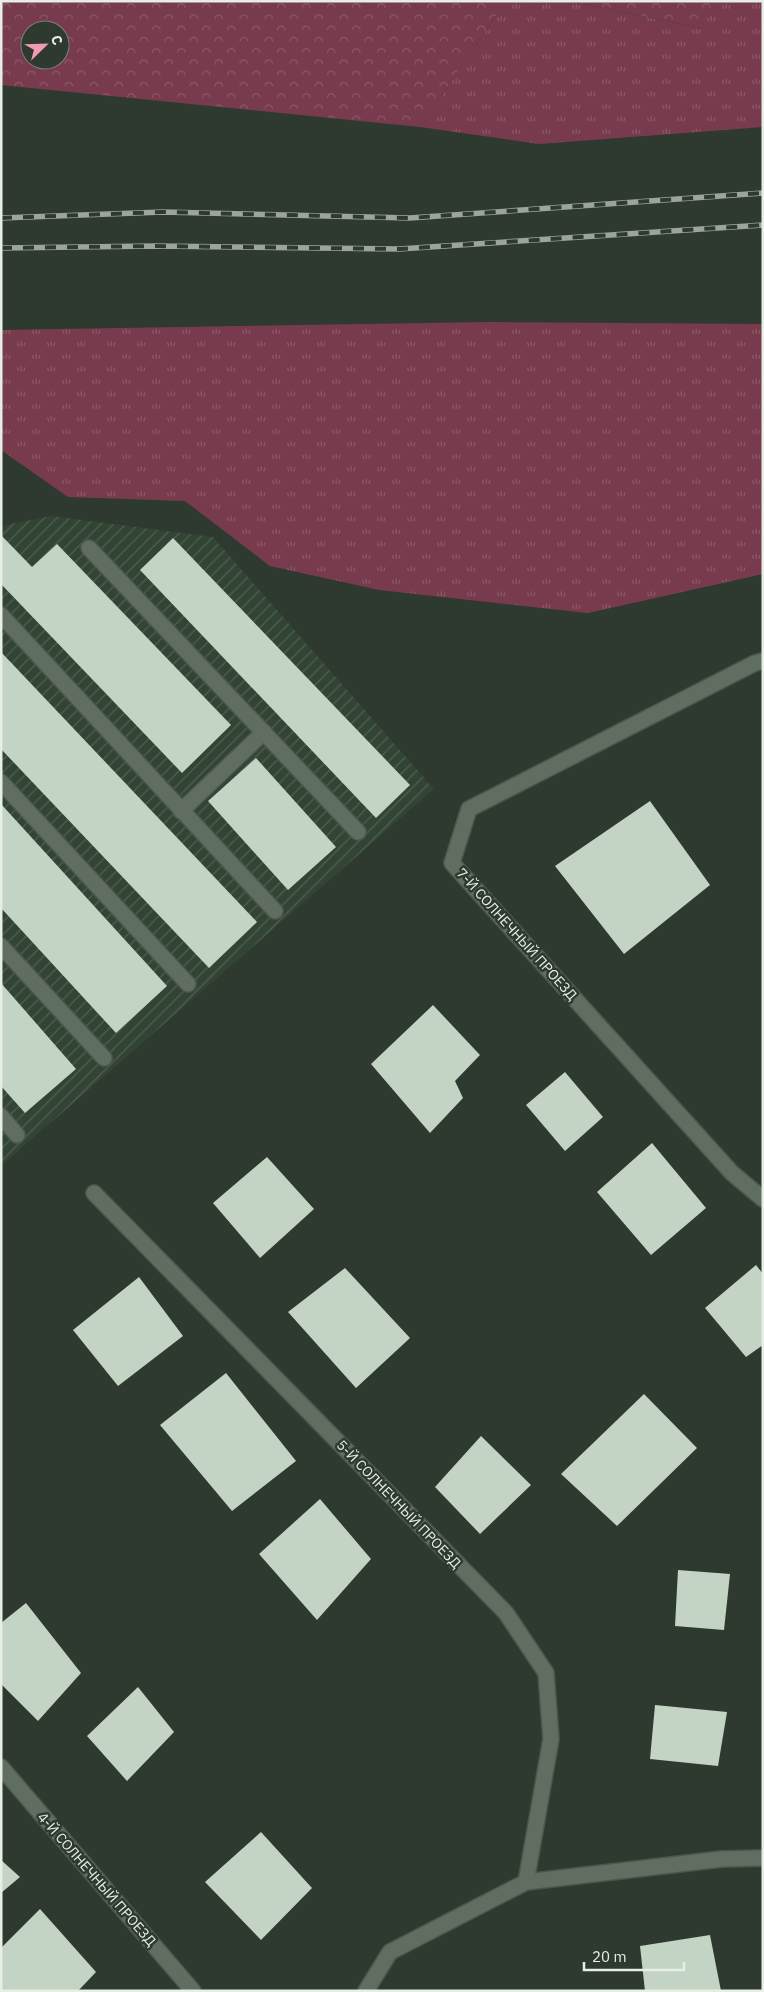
<svg xmlns="http://www.w3.org/2000/svg" width="764" height="1992" font-family="'IBM Plex Sans',sans-serif">
<style>
.industrial{fill:url(#industrial-furrows)}
.grass{fill:url(#grass-tufts)}
.forest{fill:url(#forest-crowns);fill-rule:evenodd}
.building{fill:#c3d3c4}
.lines{fill:none;stroke-linecap:round;stroke-linejoin:round}
.lane-casing{stroke:#4b574d;stroke-width:18}
.street-casing{stroke:#4b574d;stroke-width:18}
.lane{stroke:#606e61;stroke-width:15}
.street{stroke:#606e61;stroke-width:15}
.rail-casing{stroke:#9ca59c;stroke-width:5.5}
.rail{stroke:#2e3a2f;stroke-width:4;stroke-dasharray:11;stroke-linecap:butt}
.labels{text-anchor:middle;stroke-width:5;stroke-linejoin:round;paint-order:stroke}
.street-label{font-size:14px;fill:#e6eee6;stroke:#2e3a2f}
</style>
<defs>
<pattern id="industrial-furrows" width="10" height="10" patternUnits="userSpaceOnUse" patternTransform="scale(1.25)"><rect width="10" height="10" fill="#324433"/><path d="M-1 1l2-2M0 10L10 0M9 11l2-2" fill="none" stroke="#505f51"/></pattern>
<pattern id="grass-tufts" width="24" height="20" patternUnits="userSpaceOnUse" patternTransform="scale(1.25)"><rect width="24" height="20" fill="#783b4e"/><path d="M3 7l-1-3M5 7V3M7 7l1-3M15 17l-1-3M17 17v-4M19 17l1-3" fill="none" stroke="#8b5868"/></pattern>
<pattern id="forest-crowns" width="20" height="18" patternUnits="userSpaceOnUse" patternTransform="scale(1.25)"><rect width="20" height="18" fill="#783b4e"/><path d="M2 6a3 3 0 1 1 6 0M12 15a3 3 0 1 1 6 0" fill="none" stroke="#8b5868"/></pattern>
</defs>
<rect width="100%" height="100%" fill="#2e3a2f"/>
<path class="industrial" d="M51,516L213,537L434,789L1,1166V526Z"/>
<path class="grass" d="M506,1H569L700,28L719,1H763V127L539,144L420,127Z
M491,322L763,324V574L588,613L379,590L270,566L185,501L68,497L1,450V330Z"/>
<path class="forest" d="M1,1H506L420,127L1,85ZM30,30H60V60H30Z
M569,1H719L701,28Z"/>
<path class="building" d="M1,535L32,567L57,544L231,725L182,773L1,584Z
M173,538L410,785L376,818L140,570Z
M1,652L257,922L209,968L1,749Z
M256,758L336,847L288,890L208,801Z
M650,801L710,885L624,954L555,866Z
M1,804L167,986L116,1033L1,908Z
M1,983L76,1069L25,1113L1,1086Z
M433,1005L480,1055L455,1081L463,1098L430,1133L371,1064Z
M565,1072L603,1117L565,1151L526,1105Z
M652,1143L706,1208L651,1255L597,1192Z
M267,1157L314,1209L260,1258L213,1203Z
M756,1265L763,1274V1345L746,1357L705,1308Z
M345,1268L410,1338L356,1388L288,1312Z
M139,1277L183,1336L118,1386L73,1330Z
M226,1373L296,1461L232,1511L160,1425Z
M644,1394L697,1448L617,1526L561,1474Z
M481,1436L531,1485L480,1534L435,1487Z
M320,1499L371,1559L317,1620L259,1554Z
M678,1570L730,1574L724,1630L675,1626Z
M26,1603L81,1673L38,1721L1,1684V1623Z
M138,1687L174,1732L127,1781L87,1736Z
M655,1705L727,1712L718,1766L650,1759Z
M261,1832L312,1888L261,1940L205,1882Z
M1,1860L20,1877L1,1893Z
M40,1909L96,1972L78,1991H1V1948Z
M710,1935L721,1991H645L640,1946Z"/>
<g class="lines">
<defs>
<path id="lane" d="M89,548L358,832
M1,615L275,911
M1,782L188,984
M181,811L264,732
M1,946L104,1058
M1,1116L17,1135"/>
<path id="street" d="M763,661L755,663L469,809L452,863L732,1173L763,1199
M94,1193L506,1613L546,1673L551,1739L526,1882
M1,1767L193,1991
M366,1991L390,1952L526,1882L722,1859L763,1858"/>
</defs>
<use href="#lane" class="lane-casing"/>
<use href="#street" class="street-casing"/>
<use href="#lane" class="lane"/>
<use href="#street" class="street"/>
<defs>
<path id="rail" d="M1,218L163,212L410,218L763,193
M1,248L155,246L399,249L763,225"/>
</defs>
<use href="#rail" class="rail-casing"/>
<use href="#rail" class="rail"/>
</g>
<g class="labels">
<g class="street-label">
<text transform="translate(517 934) rotate(48)" y="5">7-Й СОЛНЕЧНЫЙ ПРОЕЗД</text>
<text transform="translate(399 1504) rotate(46)" y="5">5-Й СОЛНЕЧНЫЙ ПРОЕЗД</text>
<text transform="translate(97 1879) rotate(49)" y="5">4-Й СОЛНЕЧНЫЙ ПРОЕЗД</text>
</g>
</g>
<rect width="764" height="1992" fill="none" stroke="#e6eee6" stroke-width="5"/>
<g transform="translate(45 45) rotate(67)"><circle r="24" fill="#2e3a2f" stroke="#788278"/>
<path d="M0-4L9 19L0 12L-9 19Z" fill="#f19ab2"/>
<text y="-8" font-size="14" font-weight="bold" text-anchor="middle" fill="#e6eee6">С</text>
</g>
<path d="M584 1962v8h100v-8" fill="none" stroke="#e6eee6" stroke-width="2.5"/>
<text x="592" y="1962" font-size="15" fill="#e6eee6" stroke="#2e3a2f" stroke-width="4" paint-order="stroke">20 m</text>
</svg>
